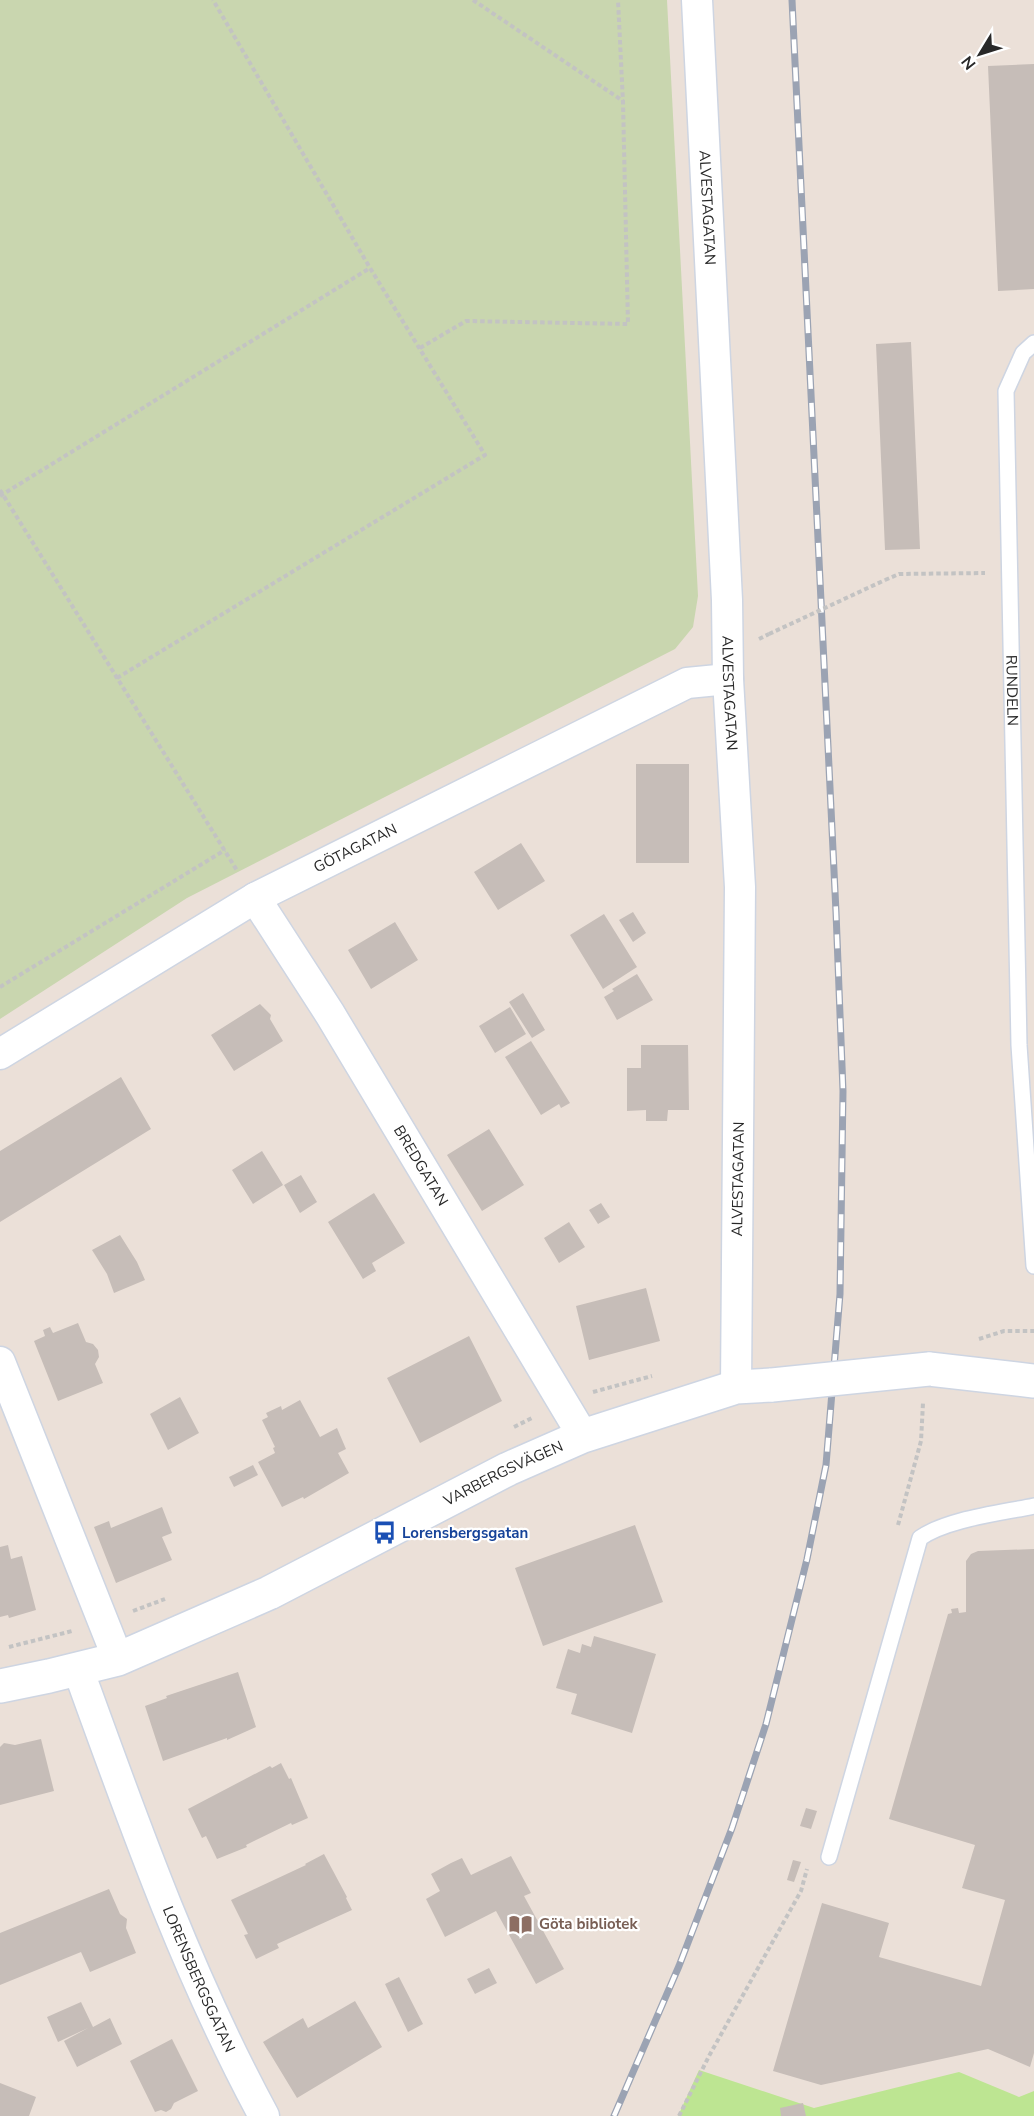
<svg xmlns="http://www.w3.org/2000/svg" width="1034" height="2116" font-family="'Nunito Sans',sans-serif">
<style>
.green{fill:#bde592}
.cemetery{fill:#c9d6af}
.building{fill:#c6bdb8}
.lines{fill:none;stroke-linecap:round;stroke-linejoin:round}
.lane-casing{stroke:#ced5e2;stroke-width:18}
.street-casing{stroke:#ced5e2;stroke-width:33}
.secondary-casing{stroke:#ced5e2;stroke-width:36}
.path{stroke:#c3c3c3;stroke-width:4;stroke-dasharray:4.5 3;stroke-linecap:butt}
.lane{stroke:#fff;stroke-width:15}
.street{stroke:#fff;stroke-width:30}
.secondary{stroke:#fff;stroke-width:33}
.rail-casing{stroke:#9ba3b3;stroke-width:7}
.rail{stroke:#fff;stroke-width:4.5;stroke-dasharray:14;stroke-linecap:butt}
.secondary-bridge-casing{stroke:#ced5e2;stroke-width:36;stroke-linecap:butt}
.path-bridge{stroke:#c3c3c3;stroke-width:4;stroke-dasharray:4.5 3;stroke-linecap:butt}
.secondary-bridge{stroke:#fff;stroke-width:33}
.labels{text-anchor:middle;stroke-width:4.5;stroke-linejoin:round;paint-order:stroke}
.street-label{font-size:15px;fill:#282828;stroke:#fff}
.transit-label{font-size:15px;font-weight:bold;fill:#164399;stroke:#fff;text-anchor:start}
.education-label{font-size:15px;font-weight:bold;fill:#785e54;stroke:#fff;text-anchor:start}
</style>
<rect width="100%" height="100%" fill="#ebe0d8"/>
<path class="green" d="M699,2070L814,2108L959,2072L1019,2097L1034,2091V2116H678Z"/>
<path class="cemetery" d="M0,0H667L698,596L693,627L675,649L187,898L0,1019Z"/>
<path class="building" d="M1034,64V289L998,291L988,66Z
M911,342L920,549L885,550L876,344Z
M636,764H689V863H636Z
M521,843L545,881L498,910L474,872Z
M633,912L646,933L633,942L619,920Z
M604,914L637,967L603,989L570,935Z
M395,922L418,960L371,989L348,950Z
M637,974L653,1000L617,1020L604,997L614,991L612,989Z
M523,993L545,1030L532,1038L509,1002Z
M260,1004L271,1015L270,1019L283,1041L234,1071L211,1035Z
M510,1007L526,1034L495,1053L479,1026Z
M531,1041L570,1103L561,1108L559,1104L541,1115L505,1057Z
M641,1045H688L689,1110H668L667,1121H646V1110L627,1111V1068H641Z
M121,1077L151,1129L0,1222V1151Z
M489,1129L524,1185L482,1211L447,1155Z
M262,1151L283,1185L253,1204L232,1170Z
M301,1175L317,1202L300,1213L284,1185Z
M374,1193L405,1243L372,1263L376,1271L363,1279L328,1222Z
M601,1203L610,1217L598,1224L589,1210Z
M569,1222L585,1247L559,1263L544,1238Z
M120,1235L137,1262L145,1280L114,1293L107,1274L92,1250Z
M646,1288L660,1341L589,1360L576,1306Z
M78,1323L86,1342L93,1344L98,1350L99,1357L95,1364L103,1383L58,1401L34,1341L45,1336L43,1330L50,1327L53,1333Z
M469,1336L502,1401L420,1443L387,1378Z
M180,1397L199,1433L168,1450L150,1414Z
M300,1400L320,1437L337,1428L346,1449L338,1453L349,1473L304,1499L303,1497L282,1507L258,1462L275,1453L273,1448L275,1447L262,1420L268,1417L266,1413L281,1406L282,1410Z
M253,1465L258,1475L234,1487L229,1477Z
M162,1507L172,1533L162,1537L172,1560L116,1583L94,1527L109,1521L111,1528Z
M635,1525L663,1602L543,1646L515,1568Z
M8,1545L11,1559L22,1556L36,1610L9,1618L8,1615L0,1617V1547Z
M1034,1549V2053L1030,2067L988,2049L821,2085L773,2071L822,1903L889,1923L879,1957L981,1986L1005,1900L962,1888L975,1845L889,1819L948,1614L952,1613L951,1609L958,1608L959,1613L966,1612V1561L971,1554L978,1551Z
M594,1636L656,1654L632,1733L571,1714L577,1694L556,1688L568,1649L580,1653L582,1644L591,1647Z
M238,1672L256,1727L227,1740V1738L163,1761L145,1706L167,1698L166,1696Z
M41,1739L54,1791L0,1805V1747L4,1743L15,1745Z
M281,1763L289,1779L291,1778L308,1818L292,1825L291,1823L246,1845L247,1847L217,1859L206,1836L202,1838L188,1809L270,1766L272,1768Z
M806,1808L817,1811L811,1829L800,1826Z
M324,1854L347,1897L346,1898L352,1910L277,1944L279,1948L256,1959L244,1935L248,1934L231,1900L306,1865L305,1864Z
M511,1856L531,1893L524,1896L564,1969L536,1984L496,1911L445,1937L426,1899L440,1891L431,1874L451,1863L462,1858L471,1875Z
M793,1860L801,1862L794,1882L787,1880Z
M109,1889L120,1914L127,1919L126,1928L136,1953L90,1972L81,1952L0,1985V1933Z
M489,1968L497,1983L475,1994L467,1979Z
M399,1977L423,2024L408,2032L385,1984Z
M355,2001L382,2047L297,2098L263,2042L303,2018L308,2028Z
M81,2002L93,2027L110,2018L122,2044L77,2067L64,2041L88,2028L58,2042L47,2017Z
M172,2039L198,2091L174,2103L171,2109L166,2112L161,2110L155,2112L130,2061Z
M0,2083L36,2097L29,2116H0Z
M803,2103L806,2116H781L780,2108Z"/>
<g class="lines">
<defs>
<g id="lane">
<path id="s1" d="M1034,343L1023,353L1006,391L1019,1045L1034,1266"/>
<path d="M829,1857L920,1538C947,1519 1001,1513 1034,1506"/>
</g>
<g id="street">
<path id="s2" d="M697,0L727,600L728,679L740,887L736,1387"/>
<path id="s3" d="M255,898L330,1014L583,1436"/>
<path id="s4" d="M0,1054L255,898L687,683L728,679"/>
<path d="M0,1362L118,1659"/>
<path id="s5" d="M78,1669C133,1821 187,1974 264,2116"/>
</g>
<g id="secondary">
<path d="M929,1369L1034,1381"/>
<path id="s6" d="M0,1686L49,1676L118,1659L269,1593L508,1469L583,1436L736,1387L772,1385"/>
</g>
</defs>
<use href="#lane" class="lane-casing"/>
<use href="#street" class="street-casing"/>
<use href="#secondary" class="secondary-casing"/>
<path class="path" d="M473,0L623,101
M420,348L466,321L628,324L623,102L618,0
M0,490L238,872
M0,496L370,268
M885,580L899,574L985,573
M759,639L769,634
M117,678L485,455L370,268L213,0
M0,987L225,850
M979,1339L1004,1331H1034
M593,1392L652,1376
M514,1427L534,1417
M898,1525L921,1441L923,1403
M133,1611L165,1599
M9,1647L72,1631
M679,2116L709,2056L801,1891L807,1869"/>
<use href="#lane" class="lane"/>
<use href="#street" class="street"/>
<use href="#secondary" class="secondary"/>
<defs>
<path id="rail" d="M614,2116L679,1966L732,1828L766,1724L807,1559L826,1465L840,1294L843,1091L836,912L792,0"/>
</defs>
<use href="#rail" class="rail-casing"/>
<use href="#rail" class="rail"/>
<defs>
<path id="secondary-bridge" d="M772,1385L929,1369"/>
</defs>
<use href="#secondary-bridge" class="secondary-bridge-casing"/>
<path class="path-bridge" d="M769,634L885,580"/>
<use href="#secondary-bridge" class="secondary-bridge"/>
</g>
<defs>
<symbol id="bus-bare" viewBox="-9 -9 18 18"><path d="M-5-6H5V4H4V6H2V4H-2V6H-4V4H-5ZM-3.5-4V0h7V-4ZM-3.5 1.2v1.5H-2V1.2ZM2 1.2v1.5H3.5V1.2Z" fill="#1a4fb4" stroke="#fff" stroke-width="2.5" paint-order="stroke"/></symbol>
<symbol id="library-bare" viewBox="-9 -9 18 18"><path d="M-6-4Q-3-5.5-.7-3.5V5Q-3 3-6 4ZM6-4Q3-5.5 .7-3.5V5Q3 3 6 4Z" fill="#8d6e63" stroke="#fff" stroke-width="2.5" paint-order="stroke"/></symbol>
</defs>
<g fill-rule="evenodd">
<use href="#bus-bare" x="368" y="1516" width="33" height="33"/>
<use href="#library-bare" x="504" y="1908" width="33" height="33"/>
</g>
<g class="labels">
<g class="street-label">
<text dy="5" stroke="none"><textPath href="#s2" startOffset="208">ALVESTAGATAN</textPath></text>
<text dy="5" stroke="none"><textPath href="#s1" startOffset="356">RUNDELN</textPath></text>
<text dy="5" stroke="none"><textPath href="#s2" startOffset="694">ALVESTAGATAN</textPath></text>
<text dy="5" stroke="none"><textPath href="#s4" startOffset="411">GÖTAGATAN</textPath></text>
<text dy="5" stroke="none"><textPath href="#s3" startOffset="315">BREDGATAN</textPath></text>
<text transform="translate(738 1179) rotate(-89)" y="5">ALVESTAGATAN</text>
<text dy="5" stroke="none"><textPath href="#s6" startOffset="549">VARBERGSVÄGEN</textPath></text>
<text dy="5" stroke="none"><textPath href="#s5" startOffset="333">LORENSBERGSGATAN</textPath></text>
</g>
<g class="transit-label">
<text x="402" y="1538">Lorensbergsgatan</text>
</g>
<g class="education-label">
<text x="539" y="1929">Göta bibliotek</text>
</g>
</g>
<g transform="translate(980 54) rotate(232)" stroke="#ffffff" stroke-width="4.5" paint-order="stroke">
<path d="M0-4.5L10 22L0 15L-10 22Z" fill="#282828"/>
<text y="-9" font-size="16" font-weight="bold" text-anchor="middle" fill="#282828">N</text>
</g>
</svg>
